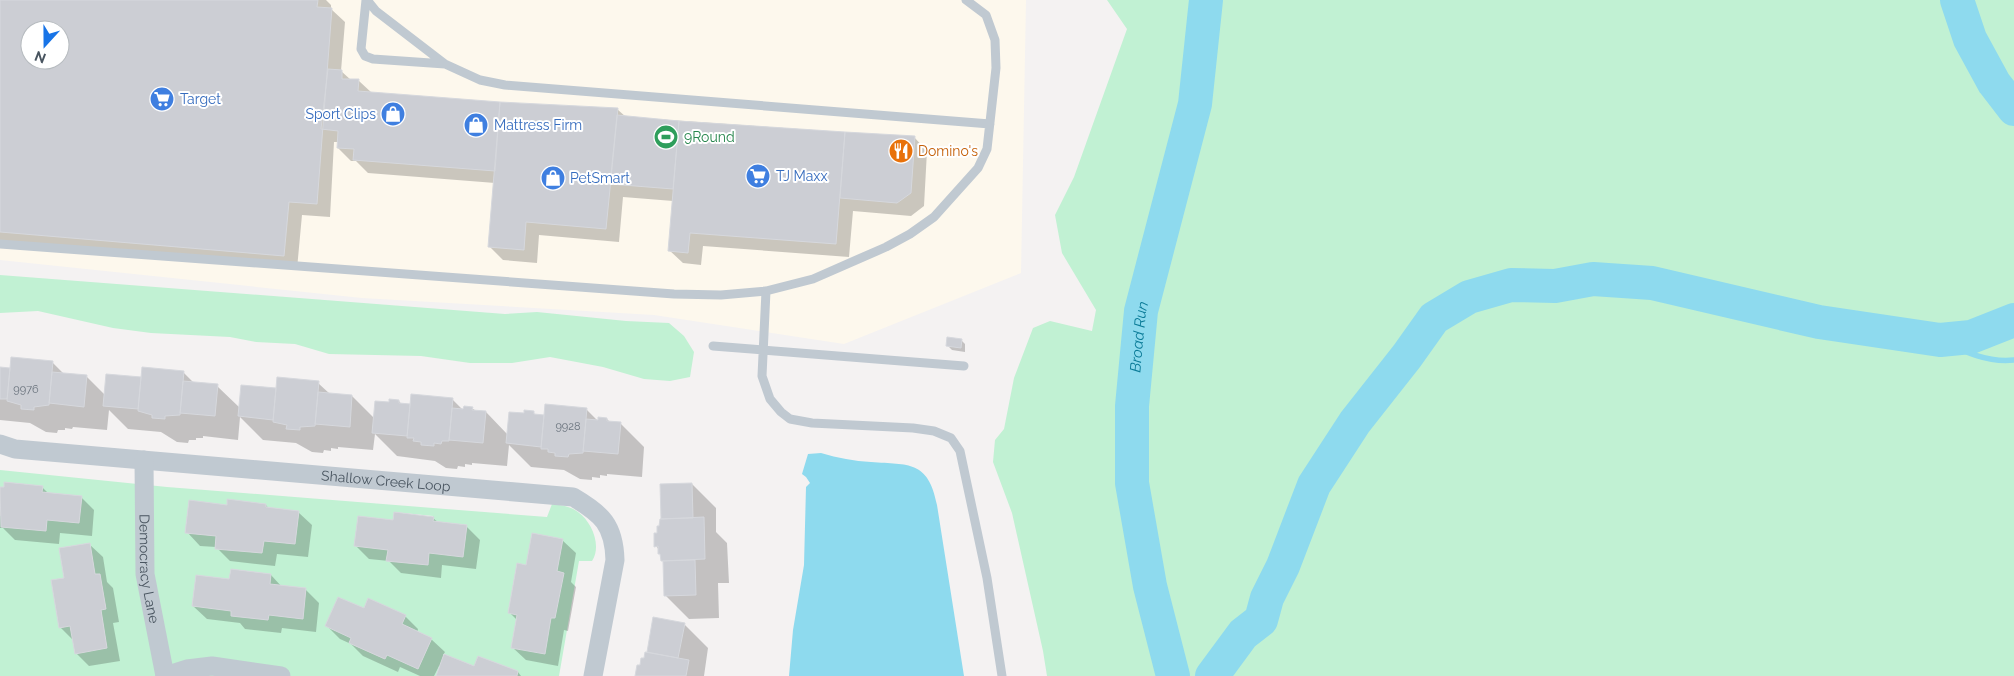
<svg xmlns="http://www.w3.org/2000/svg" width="2014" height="676" font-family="Raleway,sans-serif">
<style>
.commercial{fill:#fdf8ed;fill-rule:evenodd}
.green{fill:#c1f1d3;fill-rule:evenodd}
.water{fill:#8edaee}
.shadow{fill:#0003;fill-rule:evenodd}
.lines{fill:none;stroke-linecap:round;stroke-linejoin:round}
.stream{stroke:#8edaee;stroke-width:5.5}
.river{stroke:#8edaee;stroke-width:34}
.building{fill:#ccced4;stroke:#d6d8dd;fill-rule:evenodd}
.lane{stroke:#c0c9d1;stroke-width:9}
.street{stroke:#c0c9d1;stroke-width:19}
.labels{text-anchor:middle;stroke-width:4;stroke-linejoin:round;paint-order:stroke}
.number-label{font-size:11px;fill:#6a737d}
.shop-label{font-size:14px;fill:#366cbe;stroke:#fff;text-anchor:start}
.leisure-label{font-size:14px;fill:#27864d;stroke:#fff;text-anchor:start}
.food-label{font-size:14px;fill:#c56008;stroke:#fff;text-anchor:start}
.street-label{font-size:14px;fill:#495560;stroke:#fff}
.water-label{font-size:15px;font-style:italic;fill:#0c7c99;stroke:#fff}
</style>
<rect width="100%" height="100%" fill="#f4f2f2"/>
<path class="commercial" d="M0,0H1026L1021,273L844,344L654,315L362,298L0,260ZM30,30H60V60H30Z"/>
<path class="green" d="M1107,0H2014V676H1047L1043,651L1012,513L993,462L995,440L1004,429L1014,378L1033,328L1050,321L1092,331L1096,310L1062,253L1055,215L1074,177L1127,29Z
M0,275L505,314L537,312L626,321L669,323L684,336L694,352L690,377L670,381L644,379L603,367L550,357L512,363H470L421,356L329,354L295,344L256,342L230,337L151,333L113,328L38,311L0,313Z
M0,470L167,487L547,517L552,504C561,505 570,506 578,512C592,522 602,546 592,561H579L559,676H517L518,671L478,656L474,666L444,654L436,676H0V516H1V527L46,531L47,520L79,523L82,496L42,492L43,486L4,482V487H0ZM228,500L266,504V507L299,511L295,544L264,541L262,553L215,549L216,536L185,533L189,501L227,505ZM394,512L433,516V521L467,525L463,556L429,553L428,565L387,561L388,550L355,546L358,516L393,520ZM532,533L563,539L557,571L563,573L555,618H551L544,653L511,647L517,615L508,612L517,564L526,565ZM90,543L95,574H100L106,608L101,610L107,648L75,653L70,626L59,628L51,580L64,578L59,548ZM231,569L271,574L270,584L306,588L303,619L269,615L268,620L231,616V611L192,606L196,575L229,579ZM368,599L402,624L432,638L418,669L387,655L384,659L349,643Z"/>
<path class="water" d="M821,453C838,458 854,461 871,462C909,465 928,460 937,505L964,676H789L793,630L804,565L806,487L810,483L806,477L802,474L808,454Z"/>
<path class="shadow" d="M0,0H326L331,5V9L345,22L341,71L351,80L359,81L372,93L500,103L617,109L626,117L914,137L927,151L924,206L911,216L853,211L849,257L703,246L701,265L683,263L669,250L673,201L623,197L619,242L539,235L537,263L503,260L490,247L495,183L368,173L356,161H351L338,148L339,142H334L330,217L302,215L297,269L0,244ZM30,30H60V60H30Z
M961,340L965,344V352L952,350L948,346Z
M52,362L64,374L86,376L105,395L107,375L142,379L183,372L195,384L217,386L240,408L242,386L277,389L318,383L330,394L352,396L374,418L390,403L399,401L402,405H411L452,399L464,411L472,408L476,411L486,412L508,435L525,415L533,412L536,416L545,417L587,410L599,422L607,419L610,422L620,423L644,447L642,477L607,474V476L600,475V478L592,477V480L580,479L564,470L531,467L509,445L507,466L472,463V465L465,464V467L458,466L457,469L446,468L435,461L397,456L375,434L373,450L338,447V449L331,448V451L324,450L323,453L312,452L296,443L263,440L240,417L238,440L203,436V438H196V440H189L188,443L177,442L161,432L128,429L109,410L107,430L73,427L72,429L65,428V430H58L57,433L46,432L30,423L0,420V368L11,369Z
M692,484L716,508V532L727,543L729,583H718L719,618L689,619L665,595L664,562L659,550L656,546L661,527Z
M42,487L49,494L81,497L94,510L92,536L60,533L59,544L15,540L3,528H0V488Z
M266,505L269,509L298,512L312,525L308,557L277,554L275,566L230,561L216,547L200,546L187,532L228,506Z
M433,518L439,523L466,526L480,540L476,569L442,565L441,578L401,573L389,561L369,559L356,546L394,521Z
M562,540L576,553L571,582L576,587L568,631L564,630L558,666L526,660L512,647L517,620L509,612Z
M89,544L103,557L107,582L113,588L119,622L113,623L120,661L89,666L76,653L74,641L60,627L66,579Z
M271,575L282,587L306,590L319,603L316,632L282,628L281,633L245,629L240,623L207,619L193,606L231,580Z
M364,610L405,616L418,629L417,633L431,639L445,652L443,655L475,667L518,672L521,676H437L441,666H439L434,676H420L400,667L398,672L363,656L351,644L340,639L327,626Z
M654,619L684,624L708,648L704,676H636L648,653Z"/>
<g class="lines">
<path class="stream" d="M1940,340C1963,351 1987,363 2014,360"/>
<g class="river">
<path d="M1957,0L1970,39L1994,83L2014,109"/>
<path id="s1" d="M1173,676L1150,586L1132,483V406L1141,311L1195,104L1206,0"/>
<path d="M1212,676L1243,634L1261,620L1267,598L1283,566L1314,485L1355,422L1407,356L1434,318L1469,297L1511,285L1555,286L1593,279L1652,283L1819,322L1940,340L1971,337L2014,320"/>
</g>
</g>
<path class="building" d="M0,0H318L317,7L332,8L317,204L289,202L284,256L0,232ZM30,30H60V60H30Z
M328,69L342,70V79H359L358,91L500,102L495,171L353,160L354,149L337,148L338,131L321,129Z
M500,102L618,108L606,229L526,222L524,250L488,247Z
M617,115L679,121L673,189L610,184Z
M679,121L845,132L836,244L690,233L688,253L668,251Z
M845,132L915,136L911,193L897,203L840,198Z
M947,337L962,339L961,348L946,346Z
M11,357L53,361L49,405L34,407V410L21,409V405L7,401Z
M0,367L10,368L7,399H0Z
M142,367L184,371L180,415L165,416V419L152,418V415L138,411Z
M52,372L87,375L84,407L49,403Z
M106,374L141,377L138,409L103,406Z
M277,377L319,381L315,426L300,427V430L286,429L287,425L273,422Z
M183,381L218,384L215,416L180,413Z
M241,385L276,388L273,420L238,416Z
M318,392L352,395L350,427L315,424Z
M411,394L453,398L449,441H442L441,444L434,443V446L421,445V442L413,441L414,438H407Z
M389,399L399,400V403L410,404L407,436L372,433L375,401L389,402Z
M545,404L587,408L583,453L569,454L568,457L555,456V453L548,452V449H541Z
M464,406L473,407L472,410L486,411L483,443L449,440L452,408L463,409Z
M524,410L534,411V414L544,415L541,447L506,443L509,412L524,413Z
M598,417L607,418V421L621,422L618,454L583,451L586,419L598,420Z
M4,482L43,486L42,492L82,496L79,523L47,520L46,531L1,527L0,487H4Z
M692,483L693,518L661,519L660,484Z
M227,499L266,504V507L299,511L295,544L264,541L262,553L215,549L216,536L185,533L189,500L227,505Z
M394,512L434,517L433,521L467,525L463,557L429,553L428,565L386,561L388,550L354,546L358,516L393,520Z
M704,517L705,559L661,561L660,554H658V546L654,547V533H657V526H659L660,519Z
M532,533L563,539L557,571L564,573L555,618H551L545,654L511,648L517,615L508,613L517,563L526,565Z
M90,543L95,574H100L106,609L101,610L107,648L75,654L70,626L59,628L51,580L64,578L59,548Z
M695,560L696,595L664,596L663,561Z
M231,569L271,574L270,584L306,588L303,619L269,615L268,620L231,616V611L192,606L196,575L229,579Z
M338,597L364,608L368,598L406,615L402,624L432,638L418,669L387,655L385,659L349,643L351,638L325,626Z
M653,617L685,623L678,658L647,652Z
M645,652L689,660L686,676H635L637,665H640L641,658H644Z
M444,654L474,666L478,656L518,671L517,676H436Z"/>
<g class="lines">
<path class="lane" d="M366,0L361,49L365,56L373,59L445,64
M367,0L376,11L445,64L480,80L505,85L990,124
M0,244L674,294L721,295L766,291L813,279L886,247L910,234L934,217L978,168L987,149L996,68L995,40L986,15L966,0
M766,291L762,376L770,399L781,412L790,419L812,423L913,428L934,431L951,438L960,451L987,578L1002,676
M713,346L964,366"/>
<g class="street">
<path id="s2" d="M0,444L15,449L573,497C602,514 614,525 615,560L593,676"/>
<path id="s3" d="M144,460L145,574L165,676"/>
<path d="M165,676L187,669L212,666L281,676"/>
</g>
</g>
<defs>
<symbol id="supermarket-disc" viewBox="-11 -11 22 22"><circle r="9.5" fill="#3f7fe0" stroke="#fff"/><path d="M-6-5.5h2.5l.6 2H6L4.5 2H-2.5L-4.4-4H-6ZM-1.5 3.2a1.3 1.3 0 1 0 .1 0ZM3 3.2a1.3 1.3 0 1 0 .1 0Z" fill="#fff"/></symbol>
<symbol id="shop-disc" viewBox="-11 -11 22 22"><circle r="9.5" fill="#3f7fe0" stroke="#fff"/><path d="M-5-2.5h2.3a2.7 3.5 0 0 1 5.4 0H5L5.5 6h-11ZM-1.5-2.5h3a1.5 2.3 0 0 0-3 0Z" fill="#fff"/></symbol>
<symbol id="stadium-disc" viewBox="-11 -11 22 22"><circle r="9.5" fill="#2e9e5b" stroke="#fff"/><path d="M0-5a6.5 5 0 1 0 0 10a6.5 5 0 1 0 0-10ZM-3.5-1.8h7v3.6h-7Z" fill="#fff"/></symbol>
<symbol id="restaurant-disc" viewBox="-11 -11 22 22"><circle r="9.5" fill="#e8710a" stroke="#fff"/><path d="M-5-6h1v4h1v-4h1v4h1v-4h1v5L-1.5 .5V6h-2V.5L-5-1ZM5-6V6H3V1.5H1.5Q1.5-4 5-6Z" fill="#fff"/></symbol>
</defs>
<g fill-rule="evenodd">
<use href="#supermarket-disc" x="148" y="85" width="28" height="28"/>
<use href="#shop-disc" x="379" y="100" width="28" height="28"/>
<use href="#shop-disc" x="462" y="111" width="28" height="28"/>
<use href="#stadium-disc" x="652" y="123" width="28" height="28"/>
<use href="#restaurant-disc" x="887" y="137" width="28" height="28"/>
<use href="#supermarket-disc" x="744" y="162" width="28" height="28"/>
<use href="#shop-disc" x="539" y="164" width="28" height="28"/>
</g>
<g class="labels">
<g class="number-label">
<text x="26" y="393">9976</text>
<text x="568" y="430">9928</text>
</g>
<g class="shop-label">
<text x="180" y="104">Target</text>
<text x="376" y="119" text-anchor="end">Sport Clips</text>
<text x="494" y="130">Mattress Firm</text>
<text x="776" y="181">TJ Maxx</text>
<text x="570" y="183">PetSmart</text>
</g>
<g class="leisure-label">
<text x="684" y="142">9Round</text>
</g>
<g class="food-label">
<text x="918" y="156">Domino's</text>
</g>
<g class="street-label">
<text dy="5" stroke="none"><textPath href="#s2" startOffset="388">Shallow Creek Loop</textPath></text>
<text dy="5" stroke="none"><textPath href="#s3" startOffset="109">Democracy Lane</textPath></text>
</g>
<g class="water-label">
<text dy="5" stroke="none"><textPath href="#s1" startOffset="344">Broad Run</textPath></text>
</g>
</g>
<g transform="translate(45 45) rotate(201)"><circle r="24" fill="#ffffff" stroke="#b6bbbf"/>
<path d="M0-4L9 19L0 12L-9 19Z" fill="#1874e7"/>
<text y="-8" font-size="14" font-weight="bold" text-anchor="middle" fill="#495560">N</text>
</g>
</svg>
